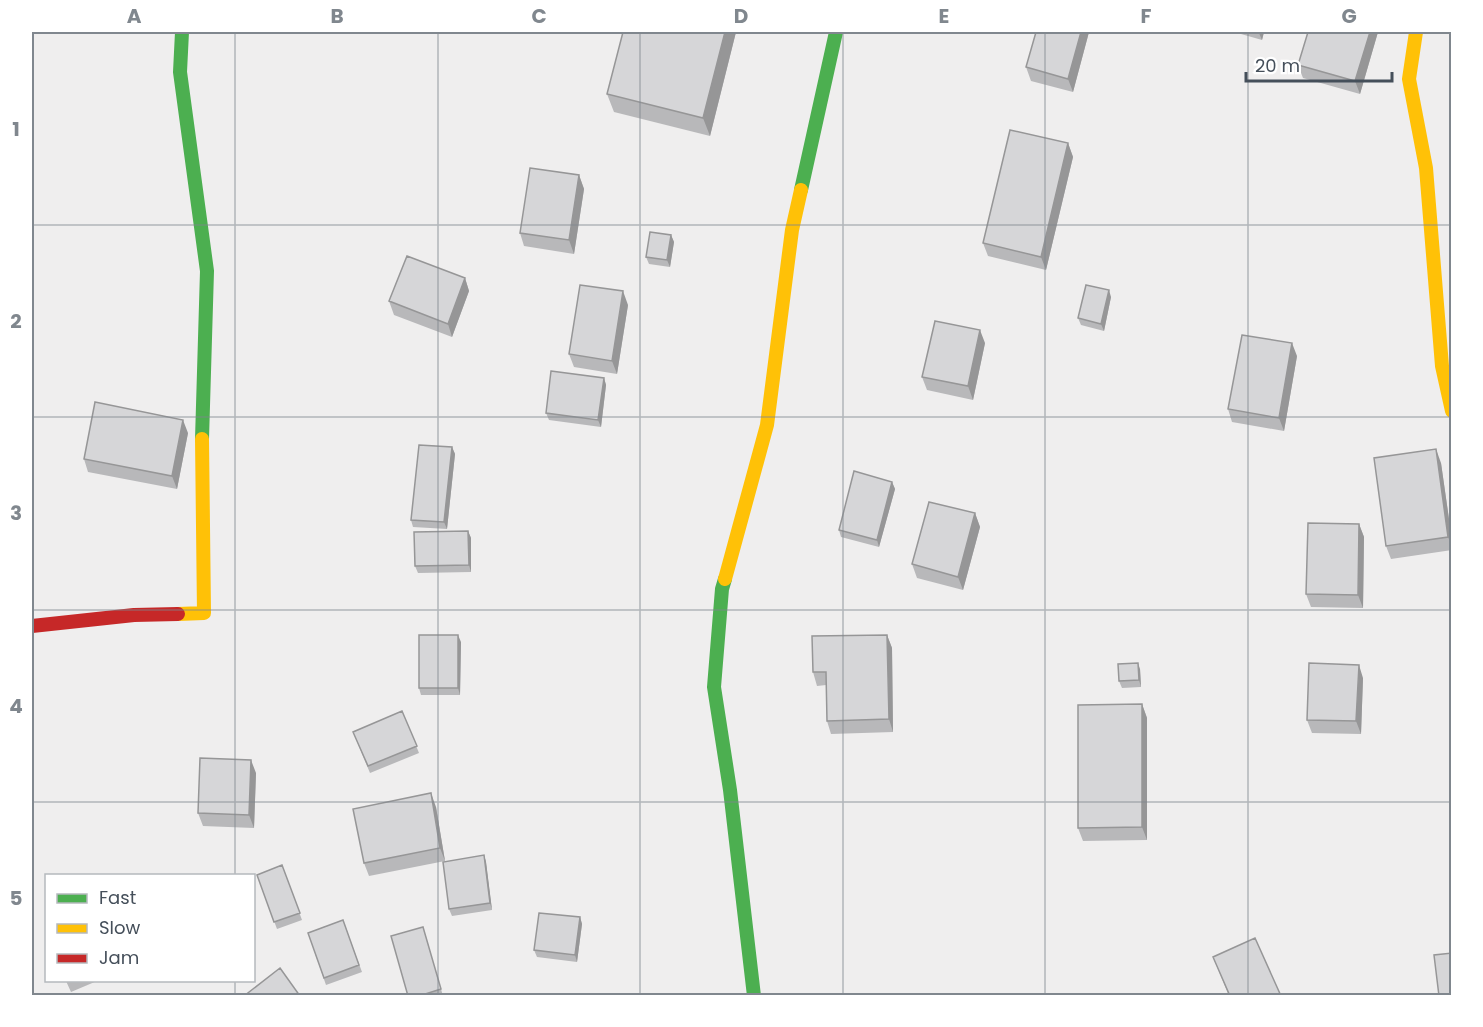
<svg xmlns="http://www.w3.org/2000/svg" width="1483" height="1027" font-family="Poppins,sans-serif">
<style>
.lines{fill:none;stroke-linecap:round;stroke-linejoin:round}
.fast{stroke:#4caf50;stroke-width:14}
.slow{stroke:#ffc107;stroke-width:14}
.jam{stroke:#c62828;stroke-width:14}
.wall{fill:#b8b8ba}
.shaded-wall{fill:#969697}
.building{fill:#d6d6d8;stroke:#969697;stroke-width:1.5}
.grid{fill:none;stroke:#80878e;stroke-width:1.5;stroke-opacity:0.55}
.neatline{fill:none;stroke:#80878e;stroke-width:2}
.grid-label{font-size:20px;text-anchor:middle;font-weight:bold;fill:#80878e}
</style>
<rect width="100%" height="100%" fill="#efeeee"/>
<g class="lines">
<path class="fast" d="M182,32L180,72L207,271L202,439
M801,190L836,32
M725,579L722,589L714,687L730,790L754,996"/>
<path class="slow" d="M1416,32L1409,79L1426,168L1442,366L1452,411
M725,579L767,425L792,230L801,190
M178,614L204,613L202,439"/>
<path class="jam" d="M32,626L134,615L178,614"/>
</g>
<path class="wall" d="M736,32L710,136L614,112L607,94Z
M1036,32H1089L1073,92L1031,81L1026,67Z
M1234,32H1264L1262,40Z
M1308,32H1378L1360,94L1303,78L1298,65Z
M1068,143L1073,157L1046,270L988,256L983,243Z
M579,175L584,189L574,254L524,246L520,233Z
M671,235L674,242L670,267L649,264L646,257Z
M465,278L469,291L452,337L394,315L389,301Z
M1111,297L1104,331L1081,325L1078,318Z
M628,305L617,374L574,367L569,354Z
M985,343L973,400L927,390L922,377Z
M1297,356L1284,431L1232,422L1228,409Z
M604,378L606,385L601,427L549,420L546,413Z
M188,433L177,489L88,472L84,459Z
M452,447L455,454L447,529L413,527L411,520Z
M1441,463L1452,540V550L1391,559L1386,546Z
M892,482L895,489L879,547L841,537L839,530Z
M975,513L980,527L963,590L917,578L912,564Z
M1359,524L1364,537L1363,608L1311,607L1306,594Z
M468,531L471,538V572L418,573L415,566Z
M887,635L892,648L893,732L831,734L827,721L826,685L817,686L813,672Z
M461,642L460,695H421L419,688Z
M1140,669L1141,687L1122,688L1119,681Z
M1363,678L1361,734L1312,733L1307,720Z
M1142,704L1147,718V840L1083,841L1078,828Z
M402,711L419,753L370,773L353,732Z
M256,773L254,828L203,826L198,813Z
M436,807L445,861L369,876L364,863Z
M484,855L486,862L492,910L452,916L449,909Z
M282,865L302,920L277,929L257,875Z
M580,917L582,924L577,962L537,957L534,950Z
M343,920L362,972L326,985L308,933Z
M423,927L425,934L443,996H408Z
M1213,957L1281,996H1229Z
M66,981H97L71,992Z"/>
<path class="shaded-wall" d="M725,32H736L710,136L703,118Z
M1081,32H1089L1073,92L1068,79Z
M1260,32H1264L1262,40L1259,33Z
M1370,32H1378L1360,94L1355,81Z
M1068,143L1073,157L1046,270L1041,257Z
M579,175L584,189L574,254L569,240Z
M671,235L674,242L670,267L667,260Z
M465,278L469,291L452,337L448,324Z
M1109,290L1111,297L1104,331L1101,324Z
M623,291L628,305L617,374L612,361Z
M980,330L985,343L973,400L968,386Z
M1292,343L1297,356L1284,431L1279,418Z
M604,378L606,385L601,427L598,420Z
M183,420L188,433L177,489L172,476Z
M452,447L455,454L447,529L444,522Z
M1436,449L1441,463L1452,540V546L1448,537Z
M892,482L895,489L879,547L877,540Z
M975,513L980,527L963,590L958,577Z
M1359,524L1364,537L1363,608L1358,595Z
M468,531L471,538V572L469,565Z
M458,635L461,642L460,695L458,688Z
M887,635L892,648L893,732L889,719Z
M1138,663L1140,669L1141,687L1139,680Z
M1359,665L1363,678L1361,734L1356,721Z
M1142,704L1147,718V840L1142,827Z
M251,760L256,773L254,828L249,815Z
M431,793L436,807L445,861L440,848Z
M484,855L486,862L492,910L490,903Z
M580,917L582,924L577,962L575,955Z"/>
<path class="building" d="M623,32H725L703,118L607,94Z
M1036,32H1081L1068,79L1026,67Z
M1308,32H1370L1355,81L1298,65Z
M1010,130L1068,143L1041,257L983,243Z
M530,168L579,175L569,240L520,233Z
M650,232L671,235L667,260L646,257Z
M407,256L465,278L448,324L389,301Z
M580,285L623,291L612,361L569,354Z
M1086,285L1109,290L1101,324L1078,318Z
M935,321L980,330L968,386L922,377Z
M1242,335L1292,343L1279,418L1228,409Z
M551,371L604,378L598,420L546,413Z
M95,402L183,420L172,476L84,459Z
M419,445L452,447L444,522L411,520Z
M1436,449L1448,537L1386,546L1374,458Z
M854,471L892,482L877,540L839,530Z
M929,502L975,513L958,577L912,564Z
M1308,523L1359,524L1358,595L1306,594Z
M468,531L469,565L415,566L414,532Z
M419,635H458V688H419Z
M887,635L889,719L827,721L826,672H813L812,636Z
M1138,663L1139,680L1119,681L1118,664Z
M1309,663L1359,665L1356,721L1307,720Z
M1142,704V827L1078,828V705Z
M402,711L417,746L368,766L353,732Z
M200,758L251,760L249,815L198,813Z
M431,793L440,848L364,863L353,809Z
M484,855L490,903L449,909L443,862Z
M282,865L300,913L274,922L257,875Z
M539,913L580,917L575,955L534,950Z
M343,920L359,965L324,978L308,933Z
M423,927L441,989L419,996H408L391,936Z
M1255,938L1281,996H1230L1213,957Z
M1452,953V996H1439L1434,955Z
M280,968L300,996H244Z
M551,994L565,996H550Z"/>
<path class="grid" d="M235,32V876M438,32V996M640,32V996M843,32V996M1045,32V996M1248,32V996M32,225H1452M32,417H1452M32,610H1452M32,802H1452M235,980V996"/>
<rect width="1483" height="1027" fill="none" stroke="#ffffff" stroke-width="66"/>
<rect x="45" y="874" width="210" height="108" fill="#ffffff" stroke="#b5b9bd" stroke-width="1.5"/>
<rect x="57" y="894" width="30" height="9" fill="#4caf50" stroke="#b5b9bd" stroke-width="1.5"/>
<text x="99" y="904" font-size="18" fill="#454f5a">Fast</text>
<rect x="57" y="924" width="30" height="9" fill="#ffc107" stroke="#b5b9bd" stroke-width="1.5"/>
<text x="99" y="934" font-size="18" fill="#454f5a">Slow</text>
<rect x="57" y="954" width="30" height="9" fill="#c62828" stroke="#b5b9bd" stroke-width="1.5"/>
<text x="99" y="964" font-size="18" fill="#454f5a">Jam</text>
<path d="M1246 72v9h146v-9" fill="none" stroke="#454f5a" stroke-width="3"/>
<text x="1255" y="72" font-size="18" fill="#454f5a" stroke="#ffffff" stroke-width="4.5" paint-order="stroke">20 m</text>
<rect x="33" y="33" width="1417" height="961" class="neatline"/>
<g class="grid-label">
<text x="134" y="23">A</text>
<text x="337" y="23">B</text>
<text x="539" y="23">C</text>
<text x="741" y="23">D</text>
<text x="944" y="23">E</text>
<text x="1146" y="23">F</text>
<text x="1349" y="23">G</text>
<text x="16" y="136">1</text>
<text x="16" y="328">2</text>
<text x="16" y="520">3</text>
<text x="16" y="713">4</text>
<text x="16" y="905">5</text>
</g>
</svg>
